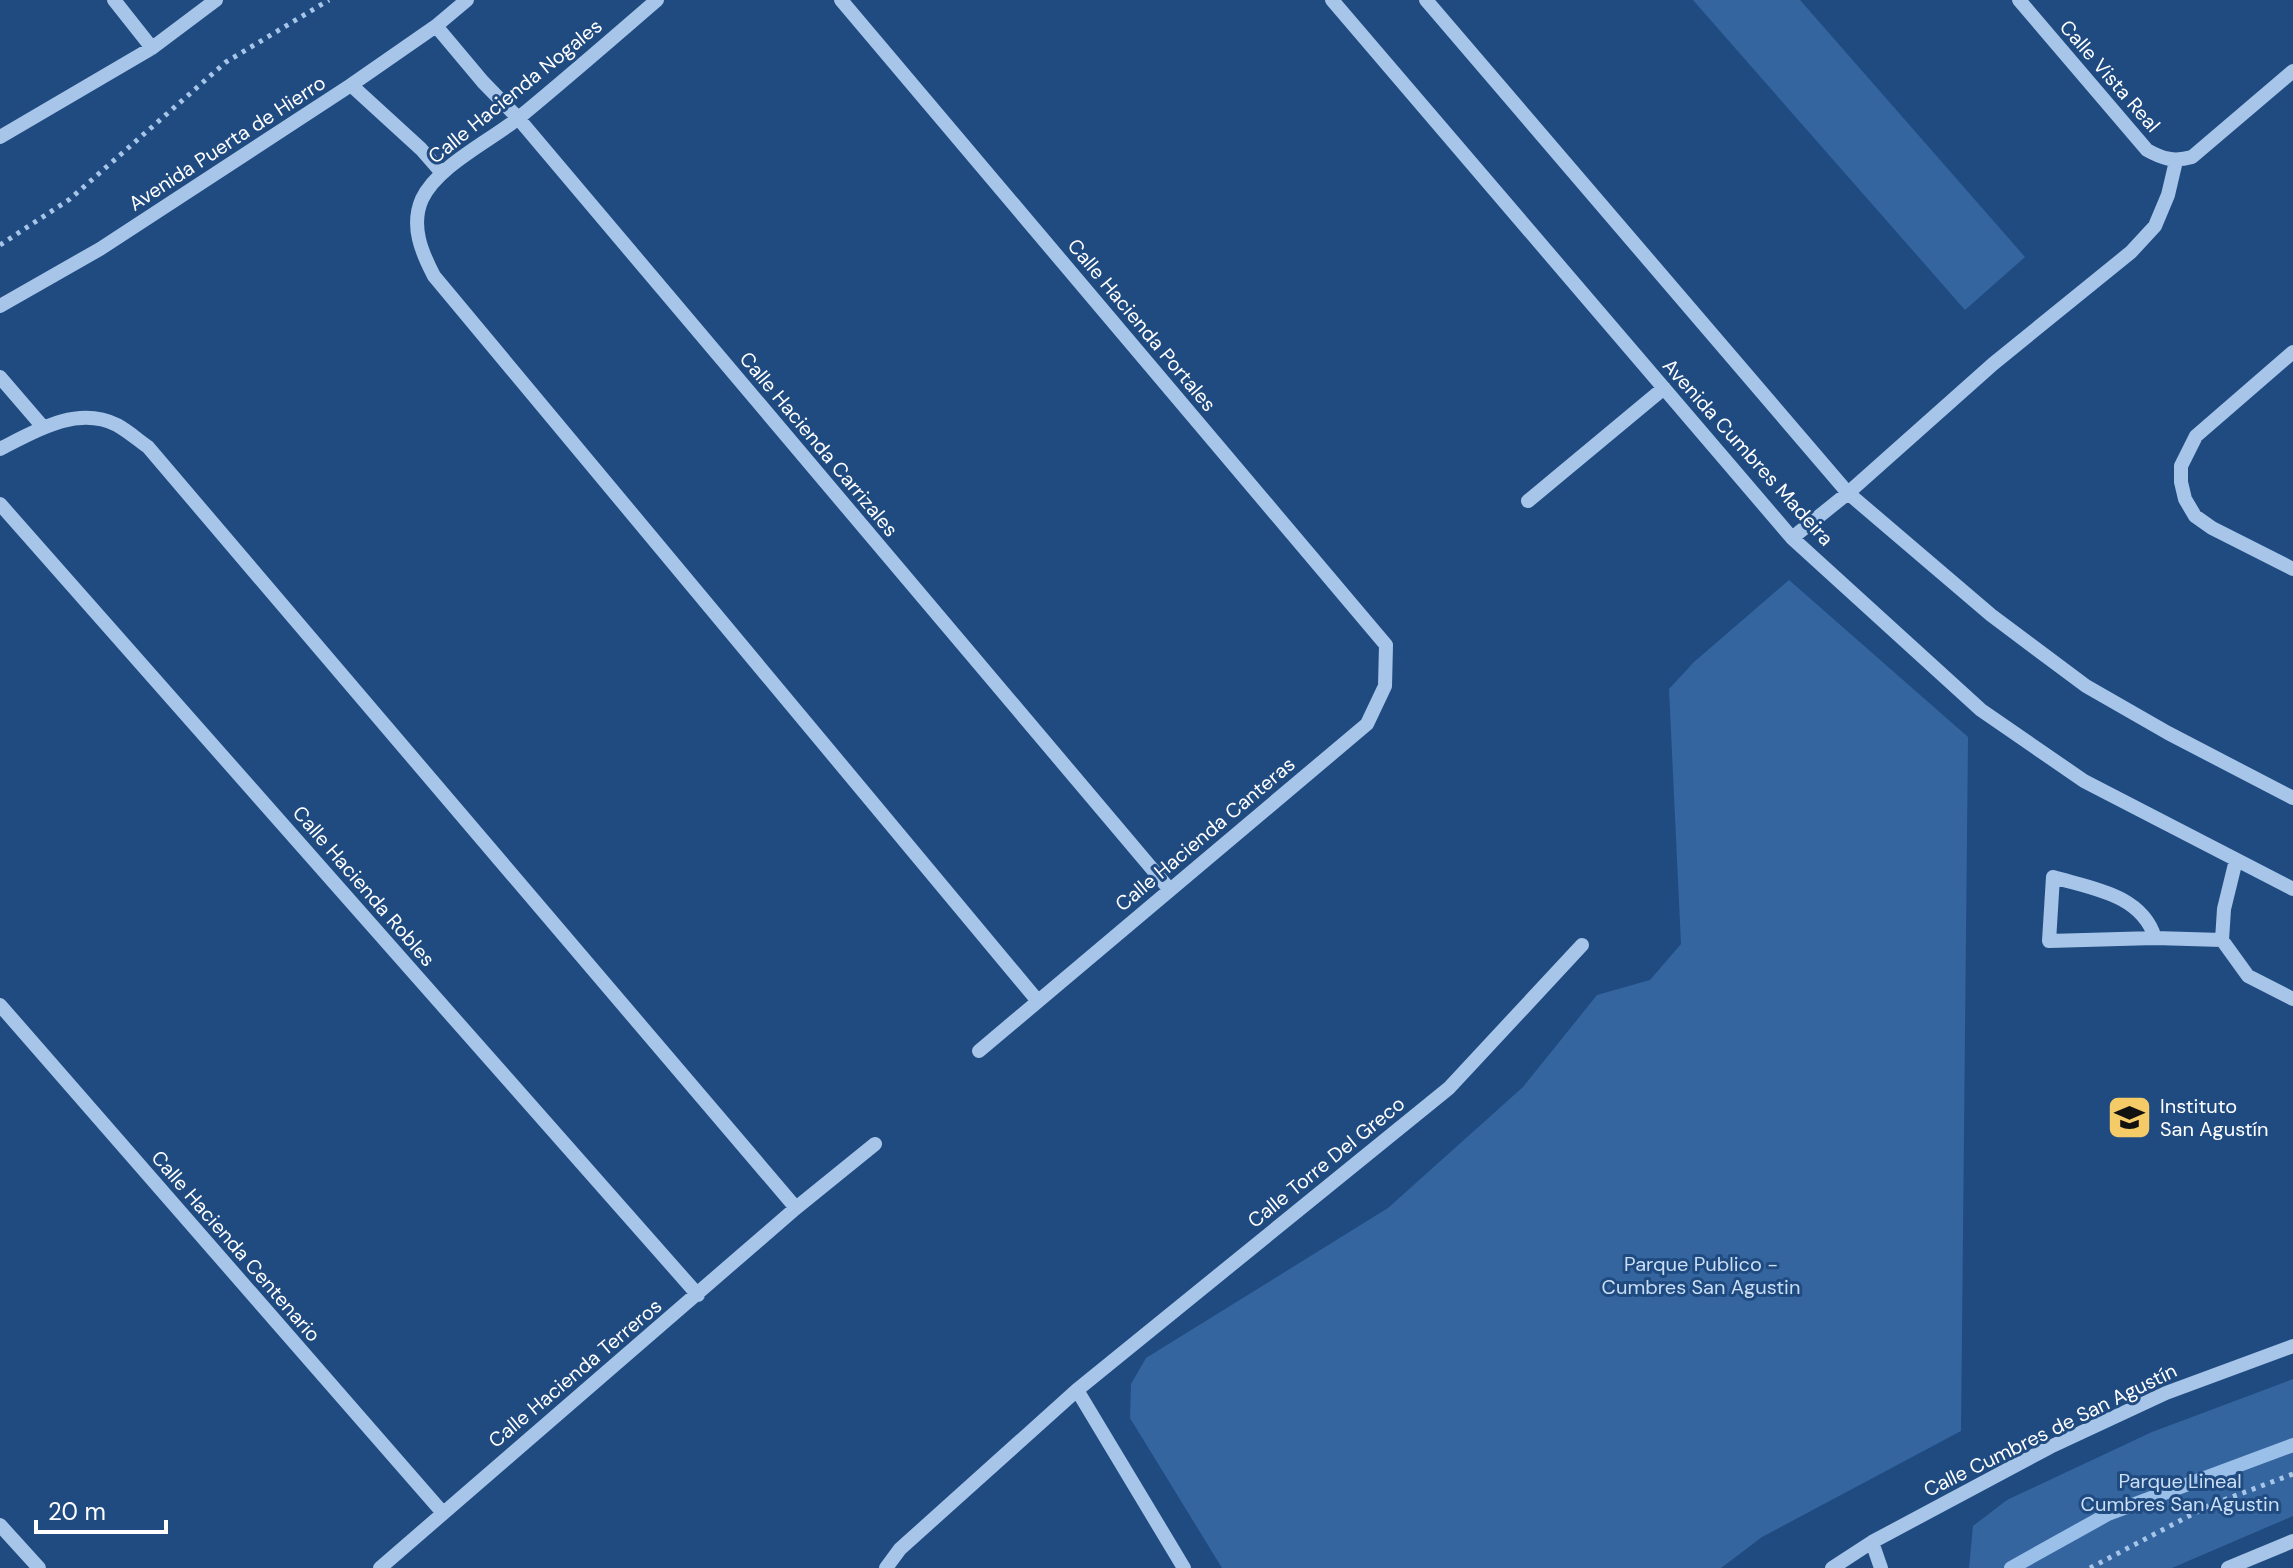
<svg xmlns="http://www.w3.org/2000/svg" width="2293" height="1568" font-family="'DM Sans',sans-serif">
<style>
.green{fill:#34659f}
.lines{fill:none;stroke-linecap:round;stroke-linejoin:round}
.stream{stroke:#9ac0e9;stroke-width:14}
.path{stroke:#a6c5e8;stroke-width:5;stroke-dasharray:4 6;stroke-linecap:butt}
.minor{stroke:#a6c5e8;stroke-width:14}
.labels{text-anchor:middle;stroke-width:6;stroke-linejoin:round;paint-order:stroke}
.street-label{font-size:20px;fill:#fff;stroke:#204b81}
.poi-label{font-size:20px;fill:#fff;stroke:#204b81;text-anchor:start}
.park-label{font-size:20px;fill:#cadff6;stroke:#204b81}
</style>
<rect width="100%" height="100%" fill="#204b81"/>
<path class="green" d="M1693,0H1800L2025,257L1965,310Z
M1789,580L1968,737L1961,1431L1762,1537L1721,1568H1222L1130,1418L1131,1384L1146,1358L1388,1208L1523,1087L1597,995L1650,980L1681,944L1669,689L1694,662Z
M2293,1379V1516L2172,1568H1969L1973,1526L2007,1500L2152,1432Z"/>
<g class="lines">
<path class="stream" d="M2011,1568L2108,1514L2293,1445"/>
<path class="path" d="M0,245L70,199L226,62L329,0
M2090,1568L2208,1506L2293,1474"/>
<path class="minor" d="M114,0L152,48
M657,0C612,39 567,78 521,116C492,140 438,165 422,199C410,226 422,253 434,276L1037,1000
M841,0L1386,645L1385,686L1367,724L979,1051
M1332,0L1792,538L1981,710L2084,781L2293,889
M1426,0L1848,493L1991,615L2086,686L2168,733L2293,798
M2019,0L2147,150C2163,159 2174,162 2192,157L2293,71
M436,26L483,82L518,118L1170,890
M351,85L421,149L442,173
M0,137L152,48L216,0
M0,306L100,249L351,85L436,26L467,0
M2293,352L2196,436L2181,466V482L2185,499L2195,516L2212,528L2293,569
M0,377L43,427
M0,449C35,431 77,405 117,425C128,431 138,440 148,447L796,1208
M1528,501L1664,388
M0,504L698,1295
M1792,538L1848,493L1993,364L2131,252L2155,226L2168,195L2176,161
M2236,860L2224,909L2222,940L2248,976L2293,999
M2155,938C2142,894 2090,888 2053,877L2049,941L2155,938L2222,940
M0,1005L443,1513
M1077,1390L1184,1568
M0,1525L39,1568
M1872,1542L1881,1568
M380,1568L796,1208L875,1144
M886,1568L900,1549L1077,1390L1449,1088L1582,945
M1832,1568L1872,1542L2050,1447L2166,1393L2293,1346
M2228,1568L2293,1541"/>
</g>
<defs>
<symbol id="school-square" viewBox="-11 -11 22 22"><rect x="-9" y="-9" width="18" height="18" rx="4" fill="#f5cb67" stroke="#204b81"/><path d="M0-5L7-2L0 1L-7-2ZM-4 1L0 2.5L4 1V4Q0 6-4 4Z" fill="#111"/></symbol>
</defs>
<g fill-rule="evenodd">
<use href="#school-square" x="2104" y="1092" width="51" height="51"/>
</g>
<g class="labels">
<g class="street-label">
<text transform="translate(2110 76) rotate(49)" y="7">Calle Vista Real</text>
<text transform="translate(515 91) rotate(-39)" y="7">Calle Hacienda Nogales</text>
<text transform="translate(227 143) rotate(-33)" y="7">Avenida Puerta de Hierro</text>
<text transform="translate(1142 325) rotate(50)" y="7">Calle Hacienda Portales</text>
<text transform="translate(819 444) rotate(50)" y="7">Calle Hacienda Carrizales</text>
<text transform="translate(1748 452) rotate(48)" y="7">Avenida Cumbres Madeira</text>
<text transform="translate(1205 834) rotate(-40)" y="7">Calle Hacienda Canteras</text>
<text transform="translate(364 886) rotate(49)" y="7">Calle Hacienda Robles</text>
<text transform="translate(1326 1162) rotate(-39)" y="7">Calle Torre Del Greco</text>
<text transform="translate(236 1246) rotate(49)" y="7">Calle Hacienda Centenario</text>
<text transform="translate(575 1373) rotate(-40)" y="7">Calle Hacienda Terreros</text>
<text transform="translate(2050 1430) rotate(-26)" y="7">Calle Cumbres de San Agustín</text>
</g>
<g class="poi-label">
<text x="2160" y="1113">Instituto<tspan x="2160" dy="23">San Agustín</tspan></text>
</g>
<g class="park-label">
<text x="1701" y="1271">Parque Publico -<tspan x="1701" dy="23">Cumbres San Agustin</tspan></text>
<text x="2180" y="1488">Parque Lineal<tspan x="2180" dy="23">Cumbres San Agustin</tspan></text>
</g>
</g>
<path d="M36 1520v12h130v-12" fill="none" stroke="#ffffff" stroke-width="4"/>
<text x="48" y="1520" font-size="24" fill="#ffffff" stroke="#204b81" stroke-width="6" paint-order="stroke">20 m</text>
</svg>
